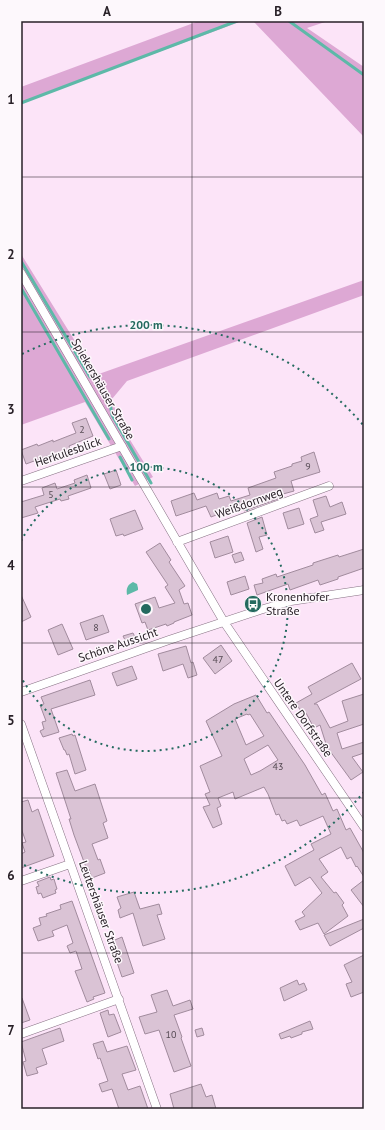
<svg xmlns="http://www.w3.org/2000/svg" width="385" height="1130" font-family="'PT Sans',sans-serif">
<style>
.green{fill:#dda8d4}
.water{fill:#5db9a8}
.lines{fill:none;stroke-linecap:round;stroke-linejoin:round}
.stream{stroke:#5db9a8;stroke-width:3}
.building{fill:#dac3d5;stroke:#a18b9d;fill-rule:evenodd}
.minor-casing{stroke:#877284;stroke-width:9}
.minor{stroke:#fff;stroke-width:8}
.grid{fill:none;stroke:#292128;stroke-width:1;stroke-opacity:0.55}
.ring{fill:none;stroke:#246a5f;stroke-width:2;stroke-dasharray:2 4}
.labels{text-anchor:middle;stroke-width:3;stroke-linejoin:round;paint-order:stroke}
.number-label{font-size:10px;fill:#554a53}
.street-label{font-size:12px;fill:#292128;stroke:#fdf8fc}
.poi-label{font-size:12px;fill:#292128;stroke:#fdf8fc;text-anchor:start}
.centre{fill:#246a5f;stroke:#fdf8fc;stroke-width:2}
.ring-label{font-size:12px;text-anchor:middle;font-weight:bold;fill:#246a5f;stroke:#fdf8fc;stroke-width:3;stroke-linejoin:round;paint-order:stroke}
.neatline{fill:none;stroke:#292128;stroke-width:1.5}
.grid-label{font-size:13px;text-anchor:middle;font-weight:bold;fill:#292128}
</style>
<rect width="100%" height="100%" fill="#fce4f8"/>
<path class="green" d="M199,21H242L21,103V87Z
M253,21H328L307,28L364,67V137Z
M21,254L96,375L364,280V295L127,381L112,399L119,422L153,477L135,486L85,402L21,425Z"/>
<path class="water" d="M133,582L137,584L138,588V590L127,595C126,589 127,585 133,582Z"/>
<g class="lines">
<path class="stream" d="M289,21L364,75
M21,103L237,21
M21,261L90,377
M21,288L109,439
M110,403L112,415L151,483
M120,457L132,480"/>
</g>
<path class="building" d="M86,418L93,436L69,446L71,451L53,457V454L26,464L21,450L37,444L38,446L53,440V442L76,433L72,423Z
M314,452L320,472L291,481L294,491L283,494L284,497L244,511L242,505L211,517L206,506L176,516L171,501L194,493L197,500L217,493L219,499L229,496L231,501L250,495L248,488L276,478L274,472L292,466V464L302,461L301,457Z
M116,470L121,485L110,489L104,474Z
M87,475L91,488L68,496L69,499L61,501L60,499L35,507L38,513L21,518V502L44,495L42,488L55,483L57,489L75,483L74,480Z
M326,496L330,507L342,502L346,514L321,522L324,530L315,533L310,519L318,516L313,500Z
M299,508L304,524L288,529L283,513Z
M135,510L143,529L124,536L123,534L116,536L110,519Z
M262,517L267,535L259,537L263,549L256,552L247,523Z
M228,536L233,552L215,558L210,542Z
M160,543L171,560L169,562L185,586L179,590L184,604L188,603L192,615L174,622V623L167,626L166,624L148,630L145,622L142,623L135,604L155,597L159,608L175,603L165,587L168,585L146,552Z
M364,549V568L338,577V579L320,585L318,580L290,590L288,584L257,595L254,585L263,583L262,579L276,574L277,577L313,565V563L338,555L339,557Z
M241,552L244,560L235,563L232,555Z
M245,576L249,589L231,595L227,582Z
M21,595L31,617L21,622Z
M103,615L109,632L86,640L80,623Z
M62,624L73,649L58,655L48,630Z
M133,633L138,643L128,646L123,636Z
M221,645L232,661L215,674L203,658Z
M186,646L191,663L193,662L197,675L188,678L183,664L163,671L158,654Z
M352,663L361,679L314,704H317L330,728L348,721L342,701L364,694V724L337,733L342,749L364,742V753L352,757L363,772L351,780L327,747L320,725L314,728L306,713L303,715L296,703L312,694L308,687Z
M132,666L137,679L117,686L112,673Z
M90,680L95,695L51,709L59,732L43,737L40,731L44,729L42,722L46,721L40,705L44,704L41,697Z
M256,695L267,713L269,712L305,765L322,795L325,793L333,811L337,809L346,830L350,828L364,853V877L357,866L356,867L351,857L347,859L341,847L319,859L328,872L321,877L334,893L336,892L344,903L342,905L348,916L324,934L318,923L300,930L295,921L305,916L302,912L322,893L310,877L295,886L285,866L314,850L311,844L331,834L323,816L300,826L297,820L287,824L285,820L282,821L279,814L276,815L268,794L264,787L235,799L233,792L218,798L221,806L217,808L222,824L213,828L203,807L210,805L205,794L210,792L200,766L222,756L206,721L234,704ZM247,714L248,715L250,714L264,736L246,745L235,719ZM268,745L278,760L260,771L251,775L244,759Z
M72,734L73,736L75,735L86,770L75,774L69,754L67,755L65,750H64L59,738Z
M67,770L75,791L95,784L107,821L103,823L108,838L92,844L98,860L100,859L105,873L92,878L89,869L87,870L74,835L69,819H71L56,773Z
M28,800L32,812L38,809L54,856L21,868V854L25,852L22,843L26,842L21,828V802Z
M50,877L51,880L54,879L57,889L55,890L56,893L43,898L41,893L38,894L36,887L39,886L37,882Z
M364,880V907L351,890Z
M134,892L140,909L159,904L162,914L157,915L165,939L143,946L133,913L120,918L118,910L121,908L117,897Z
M72,901L105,993L93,997L94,999L87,1002L75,971L82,969L76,951L70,953L67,946L73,943L67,925L52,931L54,936L38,941L33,928L41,925L39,918L47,916L46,914L61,909L60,905Z
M364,919V928L330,946L324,935Z
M122,937L134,973L122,977L110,942Z
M364,955V992L351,997L346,984L352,982L344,965Z
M297,980L299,985L304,983L307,990L284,1001L280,988Z
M167,990L173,1006L190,1000L193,1009L174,1015L182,1037L181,1038L191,1066L174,1072L159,1030L145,1034L139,1017L157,1012L151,995Z
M21,998H22L30,1020L21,1023Z
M108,1010L109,1015L114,1014L121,1032L108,1037L100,1013Z
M310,1021L313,1029L302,1032V1034L291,1038L290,1036L281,1039L279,1034Z
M60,1028L64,1041L42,1049L47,1064L36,1068L38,1073L27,1076L23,1062L26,1061L21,1042Z
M202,1028L204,1035L197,1037L195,1030Z
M103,1041L107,1052L127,1046L136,1070L122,1074L128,1090L140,1086L148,1109H119L112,1089L102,1092L99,1084L108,1081L100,1058L98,1059L93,1044Z
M201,1084L206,1097L212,1095L216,1109H174L170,1094Z"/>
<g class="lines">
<defs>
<path id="minor" d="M21,273L224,622L364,827
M21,481L122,446
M177,542L329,486
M21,692L169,640L260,610L291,601L364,590
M21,724L157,1109
M21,881L70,864
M21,1034L119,999"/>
</defs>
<use href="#minor" class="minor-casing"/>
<use href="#minor" class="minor"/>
</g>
<path class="grid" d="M192,21V1109M21,177H364M21,332H364M21,487H364M21,643H364M21,798H364M21,953H364"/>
<g class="ring">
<path d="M21 541A142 142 0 1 1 21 677"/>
<path d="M364 792A284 284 0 0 1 22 864M22 354A284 284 0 0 1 364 426"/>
</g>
<defs>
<symbol id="bus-disc" viewBox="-11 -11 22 22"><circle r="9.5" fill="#246a5f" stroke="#fdf8fc"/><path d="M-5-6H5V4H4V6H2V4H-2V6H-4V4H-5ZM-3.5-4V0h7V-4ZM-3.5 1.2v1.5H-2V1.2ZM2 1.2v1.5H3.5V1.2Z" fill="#fff"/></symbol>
</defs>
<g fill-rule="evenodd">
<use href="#bus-disc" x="243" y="594" width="20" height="20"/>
</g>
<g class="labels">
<g class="number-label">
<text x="82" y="433">2</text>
<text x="308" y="470">9</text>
<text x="51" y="498">5</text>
<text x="96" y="631">8</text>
<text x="218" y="663">47</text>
<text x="278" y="770">43</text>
<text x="171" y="1038">10</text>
</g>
<g class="street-label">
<text transform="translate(103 389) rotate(60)" y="4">Spiekershäuser Straße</text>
<text transform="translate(68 452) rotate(-19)" y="4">Herkulesblick</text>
<text transform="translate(249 503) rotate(-20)" y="4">Weißdornweg</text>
<text transform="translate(118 645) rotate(-19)" y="4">Schöne Aussicht</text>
<text transform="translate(303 718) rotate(55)" y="4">Untere Dorfstraße</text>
<text transform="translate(101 912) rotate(70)" y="4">Leutershäuser Straße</text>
</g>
<g class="poi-label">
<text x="266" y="601">Kronenhofer<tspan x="266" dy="14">Straße</tspan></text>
</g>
</g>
<circle cx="146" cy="609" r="6" class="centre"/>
<g class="ring-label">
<text x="146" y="329">200 m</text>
<text x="146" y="471">100 m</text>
</g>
<rect width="385" height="1130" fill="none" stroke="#fdf8fc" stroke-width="44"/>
<rect x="22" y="22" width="341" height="1086" class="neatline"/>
<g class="grid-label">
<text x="107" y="16">A</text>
<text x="278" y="16">B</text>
<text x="11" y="104">1</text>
<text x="11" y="259">2</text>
<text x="11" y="414">3</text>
<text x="11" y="570">4</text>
<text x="11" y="725">5</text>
<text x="11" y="880">6</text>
<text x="11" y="1035">7</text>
</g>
</svg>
